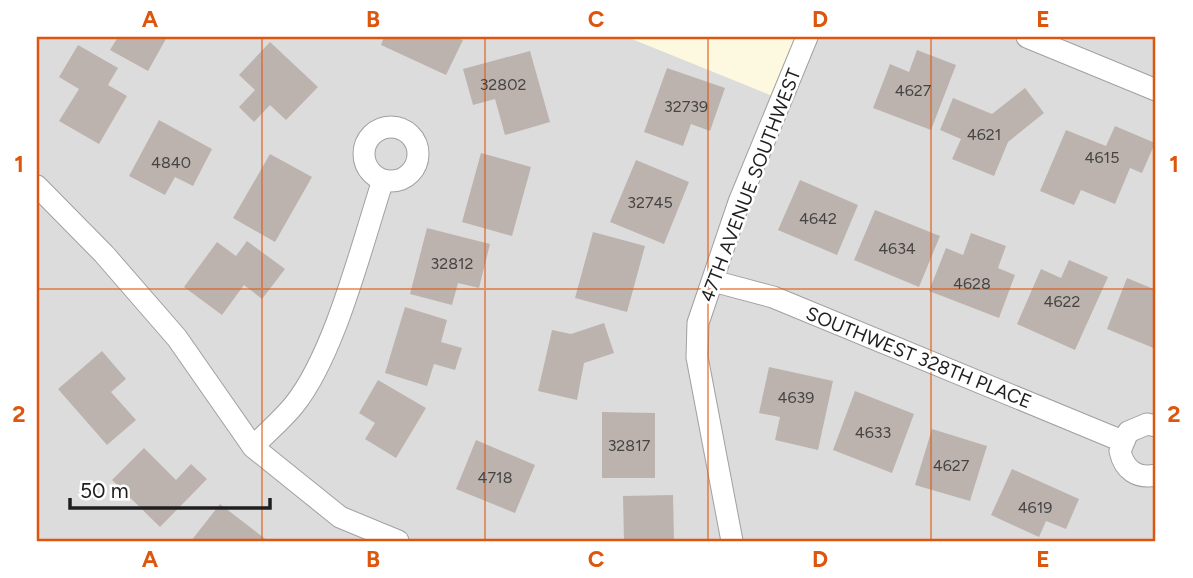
<svg xmlns="http://www.w3.org/2000/svg" width="1193" height="578" font-family="Figtree,sans-serif">
<style>
.residential{fill:#dddcdc}
.education{fill:#fdf9e0}
.building{fill:#bcb3af}
.lines{fill:none;stroke-linecap:round;stroke-linejoin:round}
.street-casing{stroke:#a0a0a0;stroke-width:23}
.street{stroke:#fff;stroke-width:21}
.grid{fill:none;stroke:#de560d;stroke-width:2;stroke-opacity:0.55}
.labels{text-anchor:middle;stroke-width:5;stroke-linejoin:round;paint-order:stroke}
.number-label{font-size:16px;fill:#464443}
.street-label{font-size:19px;fill:#1f1f1f;stroke:#fff}
.neatline{fill:none;stroke:#de560d;stroke-width:2.5}
.grid-label{font-size:23px;text-anchor:middle;font-weight:bold;fill:#de560d}
</style>
<rect width="100%" height="100%" fill="#efeae5"/>
<path class="residential" d="M37,37H1156V541H37Z"/>
<path class="education" d="M627,37H807L780,99Z"/>
<path class="building" d="M118,37H167L148,71L110,50Z
M384,37H455L463,40L446,75L381,45Z
M270,42L318,87L286,120L270,105L254,122L239,107L255,90L239,75Z
M78,45L118,68L108,85L127,96L99,144L59,121L79,89L59,77Z
M917,50L956,65L931,130L873,108L890,64L909,72Z
M530,51L550,122L505,135L495,99L473,105L463,69Z
M667,68L725,88L710,131L691,124L683,146L644,132Z
M1025,88L1044,113L1008,142L994,176L952,159L961,139L940,130L953,98L992,114Z
M159,120L212,149L193,186L175,177L165,195L129,176Z
M1115,126L1155,143L1142,173L1130,168L1115,204L1081,190L1074,205L1040,191L1066,130L1106,146Z
M481,153L531,167L512,236L462,222Z
M270,154L312,177L275,242L233,218Z
M636,160L689,182L664,244L610,222Z
M800,180L858,205L837,255L778,230Z
M875,210L940,236L919,287L854,260Z
M427,228L490,244L479,288L458,283L452,305L410,294Z
M593,232L645,246L627,312L575,298Z
M971,233L1006,246L998,268L1015,275L999,318L929,291L946,248L963,255Z
M247,241L285,269L262,299L244,285L222,315L184,287L217,242L236,256Z
M1069,260L1108,277L1075,350L1017,324L1041,269L1061,278Z
M1127,278L1156,290V349L1107,329Z
M405,307L447,320L441,342L462,348L455,370L434,364L427,386L385,373Z
M604,323L614,353L584,363L577,400L538,391L552,330L571,334Z
M102,351L126,379L111,392L136,420L107,445L58,389Z
M769,367L833,381L818,450L775,440L780,417L759,413Z
M378,380L426,408L396,458L365,439L375,423L359,413Z
M855,391L914,414L892,473L833,450Z
M602,412L655,413V478H602Z
M932,429L987,446L970,501L915,485Z
M476,440L535,465L515,513L456,489Z
M144,448L176,480L191,464L207,479L160,527L112,480Z
M1012,469L1079,499L1066,529L1046,521L1039,537L991,515Z
M673,495L674,541H624L623,496Z
M220,504L268,541H191Z"/>
<g class="lines">
<defs>
<path id="street" d="M1027,37L1156,90
M364 154a27 27 0 1 1 54 0a27 27 0 1 1-54 0Z
M37,186L104,254L177,338L253,447L340,517L398,541
M713,281L773,297L1122,441
M1156,426L1147,424L1128,432L1120,451C1124,470 1137,479 1156,475
M253,447C266,433 282,420 294,405C335,354 362,244 383,180
M732,541L697,357L698,323L739,202L807,37"/>
</defs>
<use href="#street" class="street-casing"/>
<use href="#street" class="street"/>
</g>
<path class="grid" d="M262,37V541M485,37V541M708,37V541M931,37V541M37,289H1156"/>
<g class="labels">
<g class="number-label">
<text x="503" y="90">32802</text>
<text x="913" y="96">4627</text>
<text x="686" y="112">32739</text>
<text x="984" y="140">4621</text>
<text x="1102" y="163">4615</text>
<text x="171" y="168">4840</text>
<text x="650" y="208">32745</text>
<text x="818" y="224">4642</text>
<text x="897" y="254">4634</text>
<text x="452" y="269">32812</text>
<text x="972" y="289">4628</text>
<text x="1062" y="307">4622</text>
<text x="796" y="403">4639</text>
<text x="873" y="438">4633</text>
<text x="629" y="451">32817</text>
<text x="951" y="471">4627</text>
<text x="495" y="483">4718</text>
<text x="1035" y="513">4619</text>
</g>
<g class="street-label">
<text transform="translate(750 185) rotate(-69)" y="7">47TH AVENUE SOUTHWEST</text>
<text transform="translate(919 357) rotate(22)" y="7">SOUTHWEST 328TH PLACE</text>
</g>
</g>
<rect width="1193" height="578" fill="none" stroke="#ffffff" stroke-width="77"/>
<path d="M70 498v10h200v-10" fill="none" stroke="#1f1f1f" stroke-width="3.5"/>
<text x="80" y="498" font-size="21" fill="#1f1f1f" stroke="#ffffff" stroke-width="5" paint-order="stroke">50 m</text>
<rect x="38" y="38" width="1116" height="502" class="neatline"/>
<g class="grid-label">
<text x="150" y="27">A</text>
<text x="373" y="27">B</text>
<text x="596" y="27">C</text>
<text x="820" y="27">D</text>
<text x="1043" y="27">E</text>
<text x="19" y="172">1</text>
<text x="1174" y="172">1</text>
<text x="19" y="422">2</text>
<text x="1174" y="422">2</text>
<text x="150" y="567">A</text>
<text x="373" y="567">B</text>
<text x="596" y="567">C</text>
<text x="820" y="567">D</text>
<text x="1043" y="567">E</text>
</g>
</svg>
